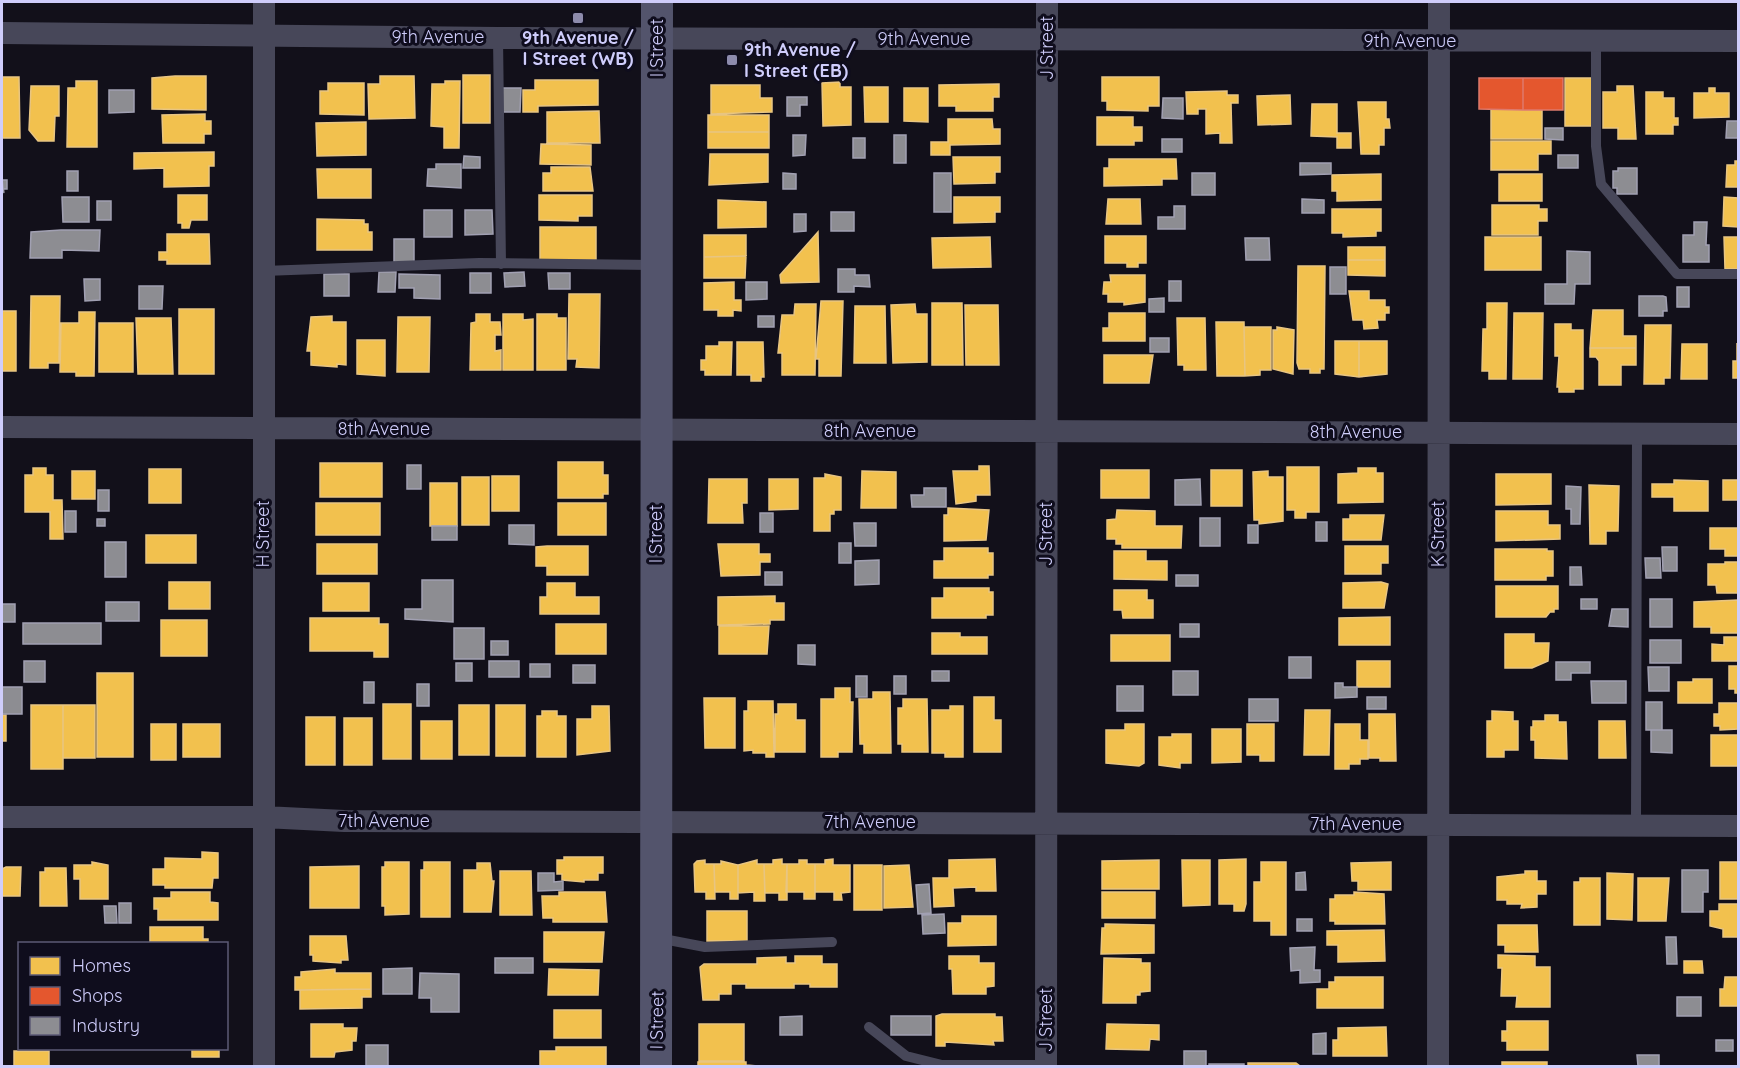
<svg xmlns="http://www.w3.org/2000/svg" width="1740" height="1068" font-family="Quicksand,sans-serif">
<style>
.homes{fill:#f2c14e;stroke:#e8c582;stroke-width:1.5}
.shops{fill:#e4572e;stroke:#de7a6c;stroke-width:1.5}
.industry{fill:#8d8d92;stroke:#a1a0b2;stroke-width:1.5}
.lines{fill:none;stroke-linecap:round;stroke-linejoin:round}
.lane{stroke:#474759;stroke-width:10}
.street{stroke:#474759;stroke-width:22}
.secondary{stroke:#53546c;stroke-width:32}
.poi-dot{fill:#8d8bac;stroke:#0f0d1d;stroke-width:2}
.labels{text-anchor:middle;stroke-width:6;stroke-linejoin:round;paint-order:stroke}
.street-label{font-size:18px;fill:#cfcdfb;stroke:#0f0d1d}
.poi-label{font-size:18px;font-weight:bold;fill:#cfcdfb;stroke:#0f0d1d}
</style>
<rect width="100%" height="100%" fill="#12101a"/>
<path class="homes" d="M463,75H490V123H463Z
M175,76H206V110L152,109V78Z
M380,76H414L415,118L369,119L368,84H380Z
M2,77H19L20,138H2Z
M1102,77H1159V106H1148V111L1107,110V101H1102Z
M1565,78H1594L1593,126H1565Z
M535,80H598V105L538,106V112H523V90H535Z
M76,81H97V147H67L68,88H76Z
M445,81H460L459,148H444V127L431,126L432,84H445Z
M840,82V87H851V125L823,126L822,83Z
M328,83H364V115L320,114V91H328Z
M999,84V97H993V111H956V106H939V85Z
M711,85H760V98H772V112L711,114Z
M31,86H59V116H55L54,141H38L29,130Z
M1617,86H1633L1636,139H1618V128H1603V92H1617Z
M864,87H888V122H865Z
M904,88H928V122L904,121Z
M1709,88H1715V93H1729V117L1694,118V93H1709Z
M1227,91V95H1238V103H1231L1232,143H1220V133L1206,134V109H1198V114H1187L1186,92Z
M1646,92H1663V98H1674V118H1678V125H1673V134H1646Z
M1290,95L1291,124L1258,125L1257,96Z
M1358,102H1386V119H1389L1390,128H1384V145H1379V154H1361Z
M1312,104H1337V133H1351V148H1337V137L1311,136Z
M1491,109L1542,110V139H1491Z
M599,111L600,143H547V112Z
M205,114V121H211V134H204V143H163L162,115Z
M708,115H769V132H708Z
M1097,117H1133V127H1142V141H1134V145H1097Z
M948,119H992L993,129H1000V144L950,145V155H931V142H948Z
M366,122V155L317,156L316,123Z
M708,132H769V148H708Z
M1491,141H1551V154H1538V170H1491Z
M541,144L591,145V165L540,164Z
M214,152V166H209V186L164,187V168L134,169V153Z
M710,154H768V182L709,185Z
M953,157H1000V172H995V183L954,184Z
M1109,159H1176L1177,179H1162V185L1104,186V168H1109Z
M1735,161H1738V187H1726L1727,165H1735Z
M551,167H590L593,191H543V173H551Z
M317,169H371V198H318Z
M1381,174V200L1337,201V191H1332V175Z
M1499,174H1542V201H1499Z
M178,195H207V220H191L189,228H182V223H178Z
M539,195H592V216H578V221L539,220Z
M954,197H1000V212H995V222L954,223Z
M1724,197L1738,198V227L1723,226Z
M1108,199H1140L1141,224H1106Z
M718,200L766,202V227L718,228Z
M1492,205H1539V209H1547V221H1538V235H1492Z
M1332,209H1381V231H1376V236L1343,237V233H1332Z
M317,219L364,220V224H368V232H372V250H317Z
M540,227H596V260H540Z
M818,232L819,282L781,283L780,275Z
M167,234H209L210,264H167V260H159V252H167Z
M704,235H746V256L704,257Z
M1105,236H1146V263H1138V267H1127V263H1105Z
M990,237L991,267L933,268L932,238Z
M1485,237H1541V270H1485Z
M1724,237H1738V269H1725Z
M1348,247H1385V260H1348Z
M746,256L745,278H704V257Z
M1348,260H1385V276L1348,275Z
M1298,266H1325L1324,369H1320V373H1310V369H1299L1297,363Z
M1110,275H1145V302L1124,305V302H1108V294H1103L1104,282H1111Z
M734,282V300H741V311L733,310V316H718V310H704V283Z
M1349,291H1369V300H1385V307H1389V313H1385V320H1377L1378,328L1364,329L1363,320H1353Z
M569,294H600L599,368L576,367L577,359H568Z
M31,296H60L59,363H48V368H30Z
M821,301H843L841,376H819V359H816Z
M932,303H962L963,365H932Z
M1487,303H1507L1506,379H1489V371H1482L1483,329H1487Z
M795,304H816L815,375H782V353H778L782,315H794Z
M915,304L916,314H927V362L893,363L891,305Z
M965,305H998L999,365H966Z
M855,306H885L886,363H854Z
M179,309H214V374H179Z
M1593,310H1623V336H1636V348H1590Z
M2,311H16V371H2Z
M79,312H95L94,376H76V372H60L61,323H79Z
M1109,313H1145V341H1103V328H1109Z
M1514,313H1543L1542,379H1513Z
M476,314H490V322H500L501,335H495V351L501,350V370H470L471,323L476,322Z
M503,314H523V320L533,319V370H503Z
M537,314H557V318H566V370H537Z
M332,316V322H346V365L337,364V367L311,365V351H307L311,317Z
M398,317H430L429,372H397Z
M136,318H171L173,374H138Z
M1177,318H1205L1206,370H1184V365H1178Z
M1216,322H1244L1245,376H1217Z
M99,323H133V372H99Z
M1555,324H1571V330H1583V389H1574V392H1559V387H1557L1559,356H1555Z
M1645,325H1671L1670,378H1664V384H1644Z
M1244,327H1271V370H1260V375L1245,376Z
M1277,327L1294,330L1293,374L1273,369V330H1277Z
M357,340H385V376L357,374Z
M1335,341H1359V377L1335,374Z
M1359,341H1387V374L1359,377Z
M719,342H732L731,375H705V370H701V360H706V346H719Z
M737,342H763L764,377H761V381H751V375H737Z
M1737,343L1738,378H1733V361H1737Z
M1682,344H1707V379H1681Z
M1590,348H1636V365H1621V385H1599V361L1596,357H1590Z
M1104,355H1153L1149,383H1104Z
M558,462H603V475H608V494H603V498H558Z
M320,463H382V497H320Z
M979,466H989L990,495H976V501L956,504L953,471H979Z
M1287,467H1319V512H1306V518H1295V510H1287Z
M33,468H46V475H53V500H62L63,539H50V512H25V475H33Z
M1358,468H1376V473H1383V502L1338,503V474L1358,473Z
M149,469H181V503H149Z
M1101,470H1149V498H1101Z
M1211,470H1242V506H1211Z
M72,471H95V499H72Z
M862,471L896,472V508H861Z
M1268,471V477H1283V521L1259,524V520H1254L1253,472Z
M825,474L841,477V510H834V514H830V531H814V478H825Z
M1496,474H1551V504L1496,505Z
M492,476H519V511H492Z
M462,477H489V525H462Z
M709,479H747V503H742L743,523H708Z
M769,479H798V509L769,510Z
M1674,480L1708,481V511H1674V497H1652V484H1674Z
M1723,480H1738V500H1723Z
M430,483H457V526H430Z
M1589,485L1619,486L1618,531H1606V544H1590Z
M316,503H380V535H316Z
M558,503H606V535H558Z
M948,508L989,510L986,540L944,541V515H948Z
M1117,510L1155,511V526H1182L1181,548H1122V544H1116V539H1107V520L1116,519Z
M1496,511H1548V525H1560V539L1496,541Z
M1350,515H1384L1381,540H1343V519H1350Z
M1710,528H1738V556H1725V549H1710Z
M146,535H196V563H146Z
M317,544H377V574H317Z
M718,544H759V554H770V562H760V575L721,576Z
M547,546H588V575H547V566H536V547Z
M1345,546H1388V563H1381V574H1345Z
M944,548H988V553H993V575H988V578H934V561H944Z
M1495,549H1547V551H1553V576H1546V580H1495Z
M1114,551H1146V561H1167V580L1114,579Z
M1725,562H1738V593H1717L1716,585H1708V564H1725Z
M169,582H210V609H169Z
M1381,582L1388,584L1384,608H1343V583Z
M323,583H369V611H323Z
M547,583H575V597H599V614H540V597H547Z
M1496,586H1558V609H1554V612H1550L1546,617H1496Z
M944,588H989V592H993V615H986V618H932V598H944Z
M1114,590H1147V600H1153V618H1123L1122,610H1114Z
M775,596V603H784V620H770V624L718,625V597Z
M1738,600V633H1711V627H1694V602Z
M1390,617V645H1339V618Z
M310,618H379V624H388V657H374V651H310Z
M161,620H207V656H161Z
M556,624H606V654H556Z
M719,626H769L767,654H719Z
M932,633H960V637H987V654H932Z
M1505,634H1534V643H1549L1548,661L1532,668H1505Z
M1111,635H1170V661H1111Z
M1724,637H1738V661H1712V644L1724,645Z
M1357,661H1390V687H1357Z
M1729,666H1738V693H1735V689H1729Z
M97,673H133V757H97Z
M1693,679H1712V703H1678V682H1693Z
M835,688H850V702H853L852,752H838V757H821V699H835Z
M873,692H890L891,753H864V744H860L859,699H873Z
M974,697H994V720H1001V752H974Z
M704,698H735V748H705Z
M903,699H927L928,752H902V744H898V708H903Z
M748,701H773L774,757H766V753H753V750L744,751V711H748Z
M1719,703H1738V729L1720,730V726H1714V714H1719Z
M383,704H411V759H383Z
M778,704H796V720H805V752H775V714H778Z
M31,705H63V769H31Z
M63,705H95V758H63Z
M459,705H489V755H459Z
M496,705H525V756H496Z
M592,706H609L610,751L577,755V719H592Z
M950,706H963V757H945V753H932V710H950Z
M1305,710H1330L1329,755H1304Z
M542,711H557V716H566V757H537V716H542Z
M1492,711L1513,712V721H1518V750H1504V757H1487V721H1492Z
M1369,714H1395L1396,761H1380V758H1369Z
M2,715H6V741H2Z
M1545,715H1558V722H1566L1567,759L1535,758V740H1531V727H1533V721H1545Z
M306,717H335V765H306Z
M344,718H372V765H344Z
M421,721H452V759H421Z
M1599,721H1625L1626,758H1599Z
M151,724H176V760H151Z
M183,724H220V757H183Z
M1125,724H1144V763L1139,766L1106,763V730H1125Z
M1247,724H1274V761H1260V755H1247Z
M1335,724H1360V740H1368V759H1360V764H1349V769H1335Z
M1212,729H1241V762L1212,763Z
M1172,734H1191V763H1180V768L1159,765V737H1172Z
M1711,735H1738V766H1711Z
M202,852L218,853V878H213L212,888H165V885H153V869H165V858L202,859Z
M564,857H603V873H598V880H584V882L562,880V874H557V860H564Z
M782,859V864H787V900H779V893H765L764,864H773V860Z
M833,859V865H850V892L841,893L842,900H834V892H815V864H825V860Z
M995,859L996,891H976V887L953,888L954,906L934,907L933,878H949V860Z
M1246,859V904L1244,911H1234V904H1219V860Z
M705,860V864H714L715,899H706V892H695L694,864L697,861Z
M757,860V864H764L765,901H754V892L738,893V865Z
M799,860H807V864H815V899H804V892H786L787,864H799Z
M1159,860V889H1102V861Z
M1182,860H1210V905L1183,906Z
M721,861L738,865V899H730V892H715L714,864H721Z
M92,862L108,865V899H80V879H74V865H92Z
M385,862H409V914L385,915V906H382V867H385Z
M424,862H450V917H421V870H424Z
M1261,862H1286V935H1271V921H1254V882H1261Z
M1391,862V890H1358V881H1352L1351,863Z
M1720,862H1738V899H1720Z
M477,863H490L492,881H494L491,912H464V870H477Z
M854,865H882V910H854Z
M909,865L913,907L884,908V866Z
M359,866V908H310V867Z
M6,867H21L20,896H2V869Z
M45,868H66L67,906H40V872H45Z
M500,871H531L532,915H500Z
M1525,871H1537V881H1546V894H1537V907L1521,908L1522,904H1507V900H1497V877L1525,874Z
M1607,873L1633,874L1632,920L1607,919Z
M1580,878H1600V925H1574V882H1580Z
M1638,878H1669L1666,921H1638Z
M171,892H210V902L218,903V920H158V909H154V898H171Z
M559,892H605L607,922H553V918H543L542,896H559Z
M1102,892H1155V918H1102Z
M1354,892L1384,894L1385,924H1335V921H1330V899H1335V895H1354Z
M1719,904H1738V937H1723V929L1710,926V911H1719Z
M707,911H747V941H707Z
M962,916H996V945L948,946V923H962Z
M1105,924L1154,925V953L1101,954L1102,928H1105Z
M1498,925H1537L1538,952H1505V945H1498Z
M150,927H203V939H208V944H150Z
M1384,930L1385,961L1338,962V945H1327V931Z
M544,932H604L602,962H544Z
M310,936H346L348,960H341V963L313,961V955H310Z
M1498,955L1535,956V967H1550V1007H1516L1517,996H1501L1502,968H1498Z
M795,956H822V964H837V987H810V984H794V988H746V984H731V994H719V1000H703L700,967L704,964H757V958L786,957V963H795Z
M949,956H979V963H994V986L986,987V994H953L952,969H949Z
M1104,958L1141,959V963H1150V991L1140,992V995H1136V1003H1103Z
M1684,961H1702L1703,973H1684Z
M335,969V973H371V989L295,990V977H301V972Z
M549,969L599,970L598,995H548Z
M1335,977H1383V1008H1317V989H1329V982H1335Z
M1725,977H1738V1006H1720V989H1724Z
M371,989V997H362V1008L300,1009V990Z
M554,1010H601V1038H554Z
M942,1014H995V1017H1002L1003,1041H993L994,1045L945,1042V1046H936V1016Z
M1507,1021H1548V1050H1507V1041H1502V1031H1507Z
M311,1024H343V1028H357L356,1041H352V1050L335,1052L334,1057H311Z
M699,1024H744V1061H699Z
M1107,1024L1159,1025V1040L1150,1039L1149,1050L1106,1049Z
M1386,1027L1387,1056H1333V1040H1338V1028Z
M556,1047H606V1066H540V1051H556Z
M192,1048H219V1057H192Z
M14,1051H49V1066H14Z
M698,1062H746V1065L758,1066H698Z
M1502,1062H1547V1066H1502Z
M1248,1063H1296L1300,1066H1248Z"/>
<path class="shops" d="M1479,78H1523V110L1479,109Z
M1523,78H1563V110H1523Z"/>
<path class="industry" d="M500,88H521L520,112H499Z
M109,90H134V112L109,113Z
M787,97H807V105H800V116H787Z
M1163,98H1183V119L1162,118Z
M1727,121H1738V138H1726Z
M1545,128H1563V140L1545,139Z
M793,135H806L805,155L793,156Z
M894,135H906V163H894Z
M853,138H865V158H853Z
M1162,139H1182V152H1162Z
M1558,155H1578V168H1558Z
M464,156L480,157V168H463Z
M1300,163H1331V174L1300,175Z
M436,164H461V188L427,186L428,169H436Z
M1618,168H1637V194H1617V188H1613V171H1618Z
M67,171H78V191H67Z
M783,173L796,174V189H783Z
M934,173H951V212H934Z
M1192,173H1215V195H1192Z
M2,180H7V189H3L4,193Z
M62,197H89V222H63Z
M1302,199L1324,200V213H1302Z
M97,201H111V220H97Z
M1174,206H1185V229H1158V217H1174Z
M424,210H452V237H424Z
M465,210H492L493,234L465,235Z
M831,212H854V231H831Z
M794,214H806V231L794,232Z
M1694,222H1707L1706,245H1709V262H1683V235H1694Z
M61,230H100L99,251L62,250V258H30L31,232Z
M1245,238H1269L1270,260H1246Z
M394,239H414V262H394Z
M1567,251L1590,252V284H1575L1574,304H1545V284H1567Z
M1330,267H1346V294H1330Z
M838,269H855V275H869L870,287L854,286V292H838Z
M379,272H396L395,292H378Z
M524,272L525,286L505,287L504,273Z
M470,273H491V293H470Z
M548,273H570V289H549Z
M324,274H349V296H324Z
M399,274L440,275V299L414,298V288H399Z
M84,279H100V300L85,301Z
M1169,281H1181V301H1169Z
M746,282H767V299L746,300Z
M139,286H163L162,309H139Z
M1677,287H1689V307H1677Z
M1639,296H1663L1666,297L1667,311H1663V316H1639Z
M1164,298V312H1149V299Z
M758,316H774V327H758Z
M1150,338H1169V352H1150Z
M407,465H421V489H407Z
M1200,479L1201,505H1175V480Z
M1566,486L1581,487L1580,524H1571V509H1566Z
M924,488H946V507H912L911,495H924Z
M98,490H109V511H98Z
M65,511H76V532H65Z
M760,513H773V532H760Z
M1200,518H1220V546H1200Z
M97,519H105V526H97Z
M1316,522H1327V541H1316Z
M854,523H876V546H855Z
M509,525H534V545L509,544Z
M1248,525H1258V543H1248Z
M432,526H457V540H432Z
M105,542H126V577H105Z
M839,543H851V563H839Z
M1662,547H1677V571H1663Z
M1645,558H1660L1661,578H1646Z
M879,560V584L855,585V561Z
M1570,567H1581L1582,585H1570Z
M765,572H782V585H765Z
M1176,575H1198V586H1176Z
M422,580H453V622L405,619V609H422Z
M1581,599H1597V609H1581Z
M1650,599H1672V627H1650Z
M106,602H139V621H106Z
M2,604H15V622H2Z
M1612,609H1628V627L1609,626Z
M23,623H101V644H23Z
M1180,624H1199V637H1180Z
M454,628H484V659H454Z
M1650,640H1681V663H1650Z
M491,641H508V655H491Z
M798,645H815V665L798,664Z
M1289,657H1311V678H1289Z
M24,661H45V682H24Z
M489,661H519V677H489Z
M1556,662H1590V673H1571V680H1556Z
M456,663H472V681H456Z
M530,664H550V677H530Z
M573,665H595V683H573Z
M1648,667H1669V691H1649Z
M932,671H949V681H932Z
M1173,671H1198V695H1173Z
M856,676H867V697H856Z
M894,676H906V694H894Z
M1591,681H1626V703H1592Z
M364,682H374V703H364Z
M1335,683H1343V687H1357V697L1335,698Z
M417,684H429V706H417Z
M1117,686H1143V711H1117Z
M2,687H22V714H2Z
M1367,697H1386V709H1367Z
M1249,699H1278V721H1249Z
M1646,702H1662V730H1646Z
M1651,730H1672V753L1651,752Z
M1682,870H1708V892H1703V912H1682Z
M1305,872L1306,890H1296V873Z
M538,873H554V882L563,881V890L538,891Z
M929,884L931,913L918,914L916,885Z
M119,903H131V923H119Z
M104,906H116L117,923H105Z
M944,914L945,933L923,934L922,915Z
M1297,919H1312V931H1297Z
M1666,937H1676L1677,964H1667Z
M1315,947L1314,970H1320V982L1300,983V970L1291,971L1290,948Z
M495,958H533V973H495Z
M412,968V994H383V969Z
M420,973L459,974V1012H431V998H419Z
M1677,997H1701V1016H1677Z
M802,1016V1035H780V1017Z
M891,1016H931V1035H891Z
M1326,1033V1054H1313V1034Z
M1716,1040H1733V1051H1716Z
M366,1045H388V1066H366Z
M1184,1051H1206V1066H1184Z
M1637,1055H1659V1066H1638Z
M1209,1064H1244V1066H1209Z"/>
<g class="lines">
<path class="lane" d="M498,38L501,264
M1596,41V146L1601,184L1677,274H1738
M264,271L479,263L653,265
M1636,825L1637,433
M658,938L705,947L832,942
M869,1027L906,1056L942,1065H1046"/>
<path class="street" d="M2,33L498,38L1738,41
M2,427L1738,434
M2,817H264L344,821L1738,826
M264,1066V2
M1046,1066L1047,2
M1438,1066L1439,2"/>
<path class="secondary" d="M656,1066L657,2"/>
</g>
<g class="poi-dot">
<rect x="572" y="12" width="12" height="12" rx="3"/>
<rect x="726" y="54" width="12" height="12" rx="3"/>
</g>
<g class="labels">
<g class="street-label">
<text x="438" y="43">9th Avenue</text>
<text x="924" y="45">9th Avenue</text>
<text x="1410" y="47">9th Avenue</text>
<text transform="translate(657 48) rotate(-90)" y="6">I Street</text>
<text transform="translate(1047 48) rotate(-90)" y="6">J Street</text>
<text x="384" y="435">8th Avenue</text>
<text x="870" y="437">8th Avenue</text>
<text x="1356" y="438">8th Avenue</text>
<text transform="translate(263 534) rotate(-90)" y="6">H Street</text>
<text transform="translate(656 534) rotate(-90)" y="6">I Street</text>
<text transform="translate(1046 534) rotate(-90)" y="6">J Street</text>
<text transform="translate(1438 534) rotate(-90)" y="6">K Street</text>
<text x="384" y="827">7th Avenue</text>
<text x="870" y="828">7th Avenue</text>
<text x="1356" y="830">7th Avenue</text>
<text transform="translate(657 1020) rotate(-89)" y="6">I Street</text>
<text transform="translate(1046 1020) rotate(-90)" y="6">J Street</text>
</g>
<g class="poi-label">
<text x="578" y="44">9th Avenue /<tspan x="578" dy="21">I Street (WB)</tspan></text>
<text x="744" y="56" text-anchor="start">9th Avenue /<tspan x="744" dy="21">I Street (EB)</tspan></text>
</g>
</g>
<rect width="1740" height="1068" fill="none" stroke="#cfcdfb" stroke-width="6"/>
<rect x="18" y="942" width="210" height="108" fill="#0f0d1d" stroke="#5c5a76" stroke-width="1.5"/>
<rect x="30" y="957" width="30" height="18" fill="#f2c14e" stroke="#5c5a76" stroke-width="1.5"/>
<text x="72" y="972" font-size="18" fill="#cfcdfb">Homes</text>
<rect x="30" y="987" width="30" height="18" fill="#e4572e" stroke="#5c5a76" stroke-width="1.5"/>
<text x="72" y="1002" font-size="18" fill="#cfcdfb">Shops</text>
<rect x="30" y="1017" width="30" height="18" fill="#8d8d92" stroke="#5c5a76" stroke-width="1.5"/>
<text x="72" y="1032" font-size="18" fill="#cfcdfb">Industry</text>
</svg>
